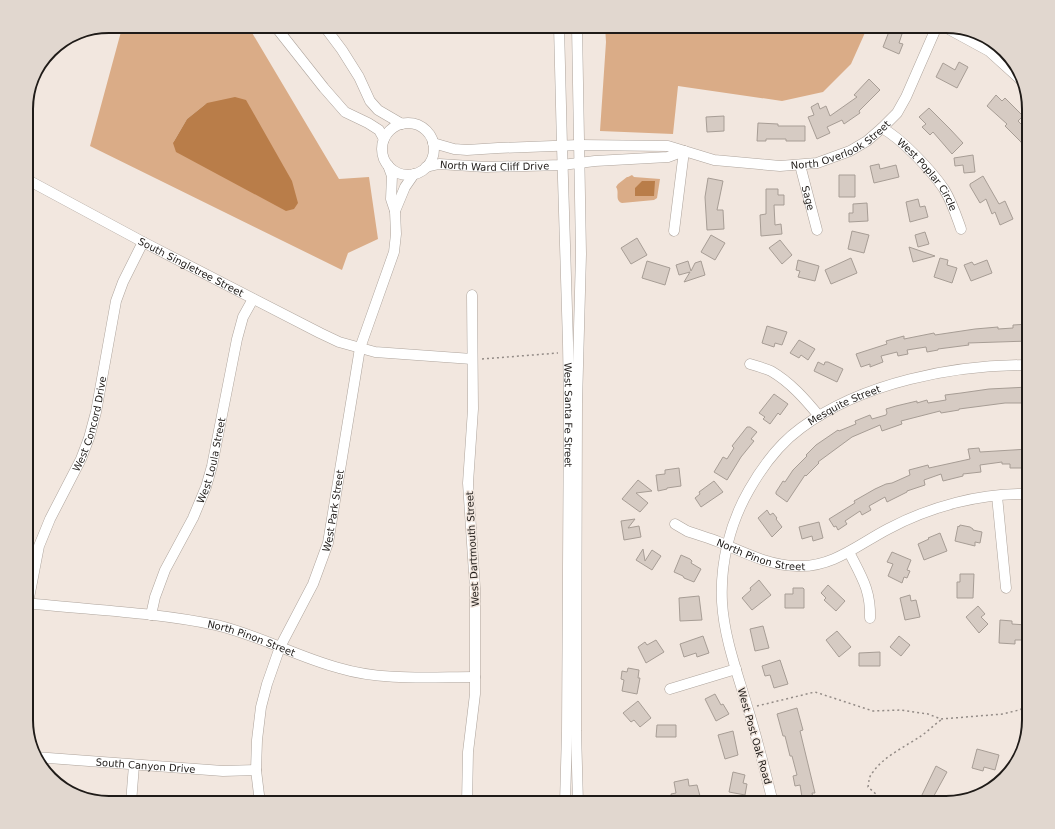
<svg xmlns="http://www.w3.org/2000/svg" width="1055" height="829" font-family="'DejaVu Sans',sans-serif">
<style>
.green{fill:#daac87;fill-rule:evenodd}
.water{fill:#b97d49}
.building{fill:#d6cbc3;stroke:#a79d95}
.lines{fill:none;stroke-linecap:round;stroke-linejoin:round}
.minor-casing{stroke:#aea49c;stroke-width:11}
.path{stroke:#938b86;stroke-width:1.5;stroke-dasharray:2 3;stroke-linecap:butt}
.minor{stroke:#fff;stroke-width:10}
.labels{text-anchor:middle;stroke-width:3;stroke-linejoin:round;paint-order:stroke}
.street-label{font-size:10px;fill:#1f1b18;stroke:#f2e7df}
.rim{fill:none;stroke:#1f1b18;stroke-width:2}
</style>
<rect width="100%" height="100%" fill="#f2e7df"/>
<path class="green" d="M120,26H248L339,179L369,177L378,239L348,253L342,270L90,146L122,28ZM207,103L173,143L187,119Z
M605,26H868L851,64L823,92L782,101L678,86L673,134L600,131L606,42Z
M632,175L634,177L660,179L657,198L654,200L622,203C614,200 620,192 616,187L618,184L627,177H628Z"/>
<path class="water" d="M235,97L246,100L292,181L298,203L294,209L286,211L176,152L173,143L187,119L207,103Z
M642,181H655L654,196H635V188Z"/>
<path class="building" d="M890,29L902,34L899,43L903,44L899,54L883,47Z
M959,62L968,67L957,88L936,77L943,63L955,70Z
M869,79L880,90L859,111L860,113L844,124L842,120L827,127L830,133L817,139L808,117L814,115L811,107L818,103L820,109L826,106L830,116L857,97L854,95Z
M996,95L1002,101L1005,98L1023,116L1018,121L1029,132V156L1021,142L1005,126L1007,124L987,106Z
M929,108L950,129L963,143L952,154L933,132L930,135L922,127L926,124L919,117Z
M724,116V131L707,132L706,117Z
M758,123L778,124V126H805V141H786V139H766V141H757Z
M973,155L975,172L964,173L963,165L955,166L954,158Z
M879,164L880,169L896,165L899,177L874,183L870,166Z
M839,175H855V197H839Z
M983,176L999,204L1005,201L1013,219L1000,225L995,212L992,214L986,199L980,203L970,186V184Z
M708,178L723,181L717,210H723L724,229L707,230L705,197Z
M766,189H778V195H784V205H774L775,225L781,224L782,234L761,236L760,215L766,214Z
M918,199L920,207L925,206L928,217L910,222L906,202Z
M867,203L868,221L849,222V213H853V204Z
M852,231L869,235L864,253L848,249Z
M925,232L929,244L918,247L915,235Z
M711,235L725,243L715,260L701,252Z
M637,238L647,255L631,264L621,248Z
M780,240L792,255L782,264L769,248Z
M909,247L935,256L913,262Z
M851,258L857,273L831,284L825,270Z
M940,258L948,260L947,265L957,268L952,283L934,277Z
M798,260L819,266L815,281L798,277L800,271L796,270Z
M987,260L992,273L971,281L964,265L972,262L974,265Z
M647,261L670,268L665,285L642,278Z
M688,261L691,271L695,263L701,261L705,275L684,282L690,272L679,275L676,265Z
M1029,324V341L968,343L969,345L938,349V350L927,352L926,347L907,350L908,354L898,356L897,352L881,356L883,362L870,367V364L861,367L856,354L887,344L886,341L904,336V339L934,333L935,335L975,329L998,327V329L1013,328V325Z
M767,326L787,332L782,345L775,343L774,347L762,343Z
M799,340L815,349L808,360L801,355L799,358L790,353Z
M818,362L824,365L825,362H828L843,369L837,382L814,371Z
M1029,387V403H1005L959,409V410L941,413L940,411L901,421L902,424L882,431L880,425L852,437L818,462L819,463L806,476L805,475L787,502L776,494V492L783,481L785,482L793,470L807,456L806,455L816,445L838,430L839,431L856,424L855,421L870,415L872,419L886,415L887,413L886,409L896,406L917,401V403L927,400L928,403L946,400L945,395L961,393L989,389Z
M774,394L788,404L780,415L778,413L770,424L763,419L765,417L759,413Z
M747,427H750L757,432L751,439L754,441L741,457L727,480L714,472L723,457L727,459L734,448L732,446Z
M979,448L980,452L1029,449V468H1010V464H1002V462L980,465L981,472L963,474V476L943,481L941,474L924,480L925,485L907,491V492L887,502L885,497L869,506L871,510L862,515L860,511L845,521L847,524L838,530L836,526L834,527L829,519L855,503L854,501L875,489L886,484L892,483L910,475L909,470L928,465L929,468L970,459L968,449Z
M679,468L681,486L667,488V489L658,491L656,475L665,474V470Z
M638,480L652,491L636,493L648,503L640,512L622,499Z
M714,481L723,492L701,507L695,498L700,494L699,492Z
M767,510L770,515L773,513L777,518L776,519L782,527L772,537L758,518Z
M635,519L628,528L639,526L641,537L624,540L621,521Z
M819,522L823,538L813,541L812,536L802,539L799,527Z
M960,525L970,527L973,529V530L982,532L980,543L975,542V546L955,541L958,526L959,527Z
M940,533L947,551L924,560L918,544L929,539L928,538Z
M643,549L645,561L652,550L661,556L652,570L636,560Z
M892,552L911,560L907,570L910,571L907,578L904,577L902,583L888,576L893,564L887,562Z
M681,555L690,559L692,561L691,563L701,569L694,582L684,578L683,576L674,572Z
M960,574H974L973,598H957V582H960Z
M759,580L771,595L752,610L742,598L751,590L750,588Z
M828,585L845,601L836,611L824,600L826,598L821,593Z
M793,588H803L804,589V608H785V594H793Z
M910,595L911,601L916,600L920,617L905,620L900,598Z
M699,596L702,620L680,621L679,598Z
M978,606L985,614L981,617L988,624L979,633L966,617Z
M1000,620L1012,621V624L1026,625L1025,640H1015V644L999,643Z
M763,626L769,648L755,651L750,629Z
M837,631L851,647L839,657L826,640Z
M703,636L709,653L697,657L696,653L684,657L680,644Z
M899,636L910,645L901,656L890,647Z
M656,640L664,652L646,663L638,647L645,642L647,645Z
M880,652V666H859V653Z
M780,660L788,684L774,688L770,675L765,676L762,666Z
M628,668L639,670L638,678H640L637,694L622,691L624,680L621,679L622,671L627,672Z
M715,694L721,705L723,704L729,714L716,721L705,699Z
M638,701L651,718L640,727L634,720L631,722L623,713Z
M797,708L803,730L800,731L815,793H812L814,803H803L800,785L795,786L793,776L797,775L792,756H790L785,736H783L777,714Z
M657,725H676V737H656Z
M733,731L738,755L725,759L718,735Z
M977,749L999,755L995,770L984,767L983,771L972,768Z
M936,766L947,772L930,803H920L921,797Z
M733,772L745,775L743,783L747,784L745,795L729,792Z
M688,779L689,786L697,785L700,796L692,797L693,802L673,803L671,794L676,793L674,782Z"/>
<g class="lines">
<defs>
<g id="minor">
<path d="M275,26L324,88L345,112L368,123L379,130L384,139"/>
<path d="M324,26L342,50L359,77L370,101L378,110L402,124"/>
<path id="s1" d="M559,26L562,146L568,343L569,403L567,732L565,803"/>
<path d="M577,26L581,254L577,403L576,731L578,803"/>
<path d="M943,26L989,51L1022,81"/>
<circle cx="408" cy="149" r="26"/>
<path id="s2" d="M882,128C902,139 931,170 944,189C952,202 956,215 961,229"/>
<path id="s3" d="M433,143L454,149L467,150L498,148L579,145L668,146L714,160L780,166L817,163L850,151L867,141L882,128L897,113L906,97L937,26"/>
<path id="s4" d="M800,165L817,230"/>
<path id="s5" d="M426,167L439,164L486,167L562,165L595,161L668,157L684,151"/>
<path id="s6" d="M26,179L143,242L320,333L339,342L375,352L472,359"/>
<path d="M395,211L405,187L414,174"/>
<path d="M674,231L684,151"/>
<path d="M750,364C757,366 764,368 771,371C790,382 805,399 819,416"/>
<path d="M997,496L1006,588"/>
<path id="s7" d="M675,524L687,531C698,535 709,538 719,542C743,552 770,566 797,566C832,568 859,544 888,529C931,506 981,493 1029,494"/>
<path d="M849,552C861,576 871,590 870,618"/>
<path id="s8" d="M26,603C89,610 154,612 216,625C259,635 297,657 339,668C382,681 430,677 475,677"/>
<path id="s9" d="M28,603L39,546L50,519L81,459L89,438L96,412L116,301L123,282L143,242"/>
<path id="s10" d="M151,615L155,597L165,570L193,518L206,487L212,466L237,339L243,317L253,299"/>
<path d="M670,689L736,669"/>
<path id="s11" d="M35,757L223,771L256,770"/>
<path d="M131,803L134,765"/>
<path id="s12" d="M260,803L256,770L257,740L261,707L267,684L280,647L313,584L328,543L360,348L394,252L396,234L395,211L391,199L392,176L388,165"/>
<path d="M467,803L468,752L475,694V588L468,483L473,409L472,295"/>
<path id="s13" d="M773,803C765,770 757,738 747,706C737,672 724,637 722,602C720,563 730,523 749,490C762,467 779,444 801,428C863,382 953,365 1029,365"/>
</g>
</defs>
<use href="#minor" class="minor-casing"/>
<path class="path" d="M482,359L558,353
M757,706L815,692L873,711L901,710L928,714L941,719L1003,714L1019,710L1029,706
M876,803L877,795L868,787C869,781 869,776 873,772C883,757 906,746 921,736C928,731 934,725 941,720"/>
<use href="#minor" class="minor"/>
</g>
<g class="labels">
<g class="street-label">
<text dy="4" stroke="none"><textPath href="#s3" startOffset="416">North Overlook Street</textPath></text>
<text dy="4" stroke="none"><textPath href="#s5" startOffset="69">North Ward Cliff Drive</textPath></text>
<text dy="4" stroke="none"><textPath href="#s2" startOffset="66">West Poplar Circle</textPath></text>
<text dy="4" stroke="none"><textPath href="#s4" startOffset="34">Sage</textPath></text>
<text dy="4" stroke="none"><textPath href="#s6" startOffset="187">South Singletree Street</textPath></text>
<text dy="4" stroke="none"><textPath href="#s13" startOffset="455">Mesquite Street</textPath></text>
<text dy="4" stroke="none"><textPath href="#s1" startOffset="389">West Santa Fe Street</textPath></text>
<text dy="4" stroke="none"><textPath href="#s9" startOffset="191">West Concord Drive</textPath></text>
<text dy="4" stroke="none"><textPath href="#s10" startOffset="167">West Loula Street</textPath></text>
<text dy="4" stroke="none"><textPath href="#s12" startOffset="307">West Park Street</textPath></text>
<text transform="translate(472 549) rotate(-93)" y="4">West Dartmouth Street</text>
<text dy="4" stroke="none"><textPath href="#s7" startOffset="92">North Pinon Street</textPath></text>
<text dy="4" stroke="none"><textPath href="#s8" startOffset="229">North Pinon Street</textPath></text>
<text transform="translate(755 736) rotate(74)" y="4">West Post Oak Road</text>
<text dy="4" stroke="none"><textPath href="#s11" startOffset="111">South Canyon Drive</textPath></text>
</g>
</g>
<path d="M0 0H1055V829H0ZM109 33H946A76 76 0 0 1 1022 109V720A76 76 0 0 1 946 796H109A76 76 0 0 1 33 720V109A76 76 0 0 1 109 33Z" fill="#e1d7cf" fill-rule="evenodd"/>
<path class="rim" d="M109 33H946A76 76 0 0 1 1022 109V720A76 76 0 0 1 946 796H109A76 76 0 0 1 33 720V109A76 76 0 0 1 109 33Z"/>
</svg>
